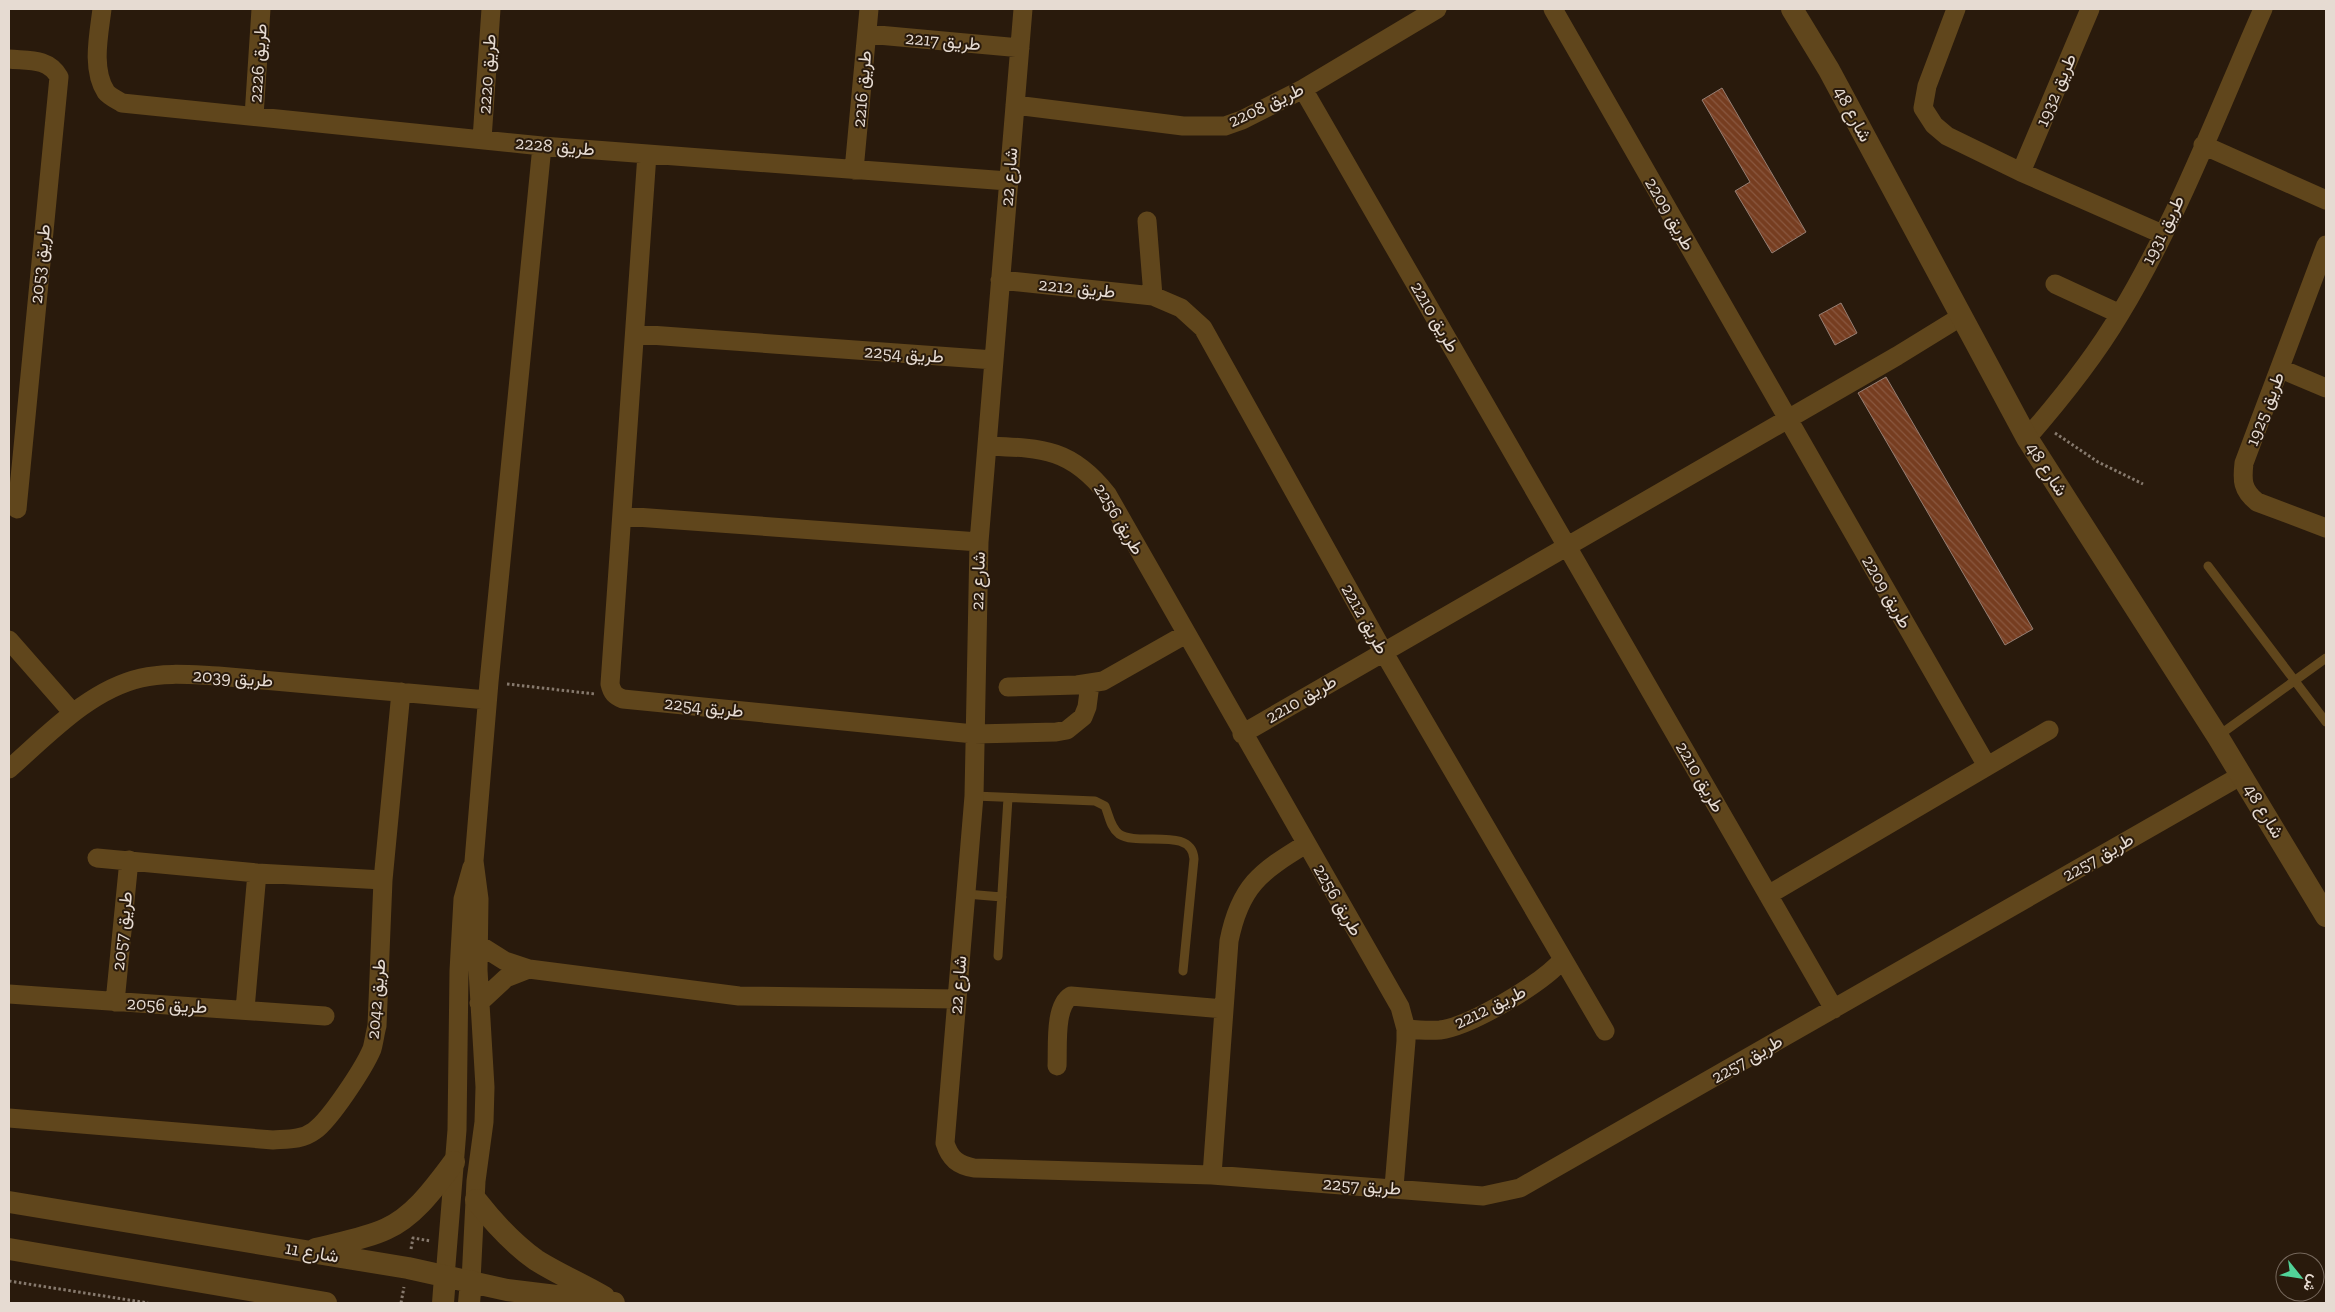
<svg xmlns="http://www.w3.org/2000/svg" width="2335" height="1312" font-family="'Zilla Slab',Vazirmatn,serif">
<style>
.building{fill:url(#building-back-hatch);stroke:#967f74}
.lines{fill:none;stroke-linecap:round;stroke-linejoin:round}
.path{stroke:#86796d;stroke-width:3;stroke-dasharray:2.5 2.5;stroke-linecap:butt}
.service{stroke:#60461c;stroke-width:9}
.minor{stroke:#60461c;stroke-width:19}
.tertiary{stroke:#60461c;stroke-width:22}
.labels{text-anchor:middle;stroke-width:4;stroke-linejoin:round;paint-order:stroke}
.street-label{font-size:18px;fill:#e6dbd2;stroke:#291a0c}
</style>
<defs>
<pattern id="building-back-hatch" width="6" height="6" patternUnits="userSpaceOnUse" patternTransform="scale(1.25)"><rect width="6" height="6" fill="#763d20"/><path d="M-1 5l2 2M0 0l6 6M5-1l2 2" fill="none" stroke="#8a5840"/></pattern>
</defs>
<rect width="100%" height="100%" fill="#291a0c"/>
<path class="building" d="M1722,88L1806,232L1772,253L1735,191L1750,182L1702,100Z
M1841,303L1857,333L1835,345L1819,315Z
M1886,377L2033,629L2005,645L1858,393Z"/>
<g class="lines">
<path class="path" d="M2055,433L2098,462L2143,484
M507,684L595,694
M411,1249L413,1238L431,1241
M9,1281L148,1303
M401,1303L404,1287"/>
<path class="service" d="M2208,566L2326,722
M2218,736L2326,658
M974,796L1095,801L1105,806C1109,815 1110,827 1119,834C1138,847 1192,826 1194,859L1183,971
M966,894L1002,897
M998,956L1008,798"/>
<path class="minor" d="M102,9C99,34 91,69 106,92C109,96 117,100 122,103L542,146L1008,181
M1023,9L979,542L974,796L945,1143C950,1159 958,1165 974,1168L1212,1175L1483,1196L1520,1188L2242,775
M1553,9L1987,766
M1956,9L1927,86L1923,108L1934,125L1947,136L2021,172L2162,234
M867,34L1020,48
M9,59C29,61 48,58 59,77L17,509
M1303,89L1834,1009
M1015,105L1183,126H1225L1242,120L1303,89L1437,9
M254,116L261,9
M482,139L491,9
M2203,145L2326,200
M647,154L610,684C612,693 615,696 623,699L974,734L1056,732L1067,730L1083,717L1087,707L1090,684
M854,170L869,9
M2021,172L2090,9
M1147,221L1153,296
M2326,245L2244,463C2242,480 2242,490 2257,502L2326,528
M1000,280L1153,296L1181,308L1203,328L1383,651L1605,1031
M2055,284L2120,314
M636,334L994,360
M2281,369L2326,388
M2027,438C2061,399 2094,358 2120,314C2178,218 2218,111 2263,9
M987,446C1042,448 1071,448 1107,494L1400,1007L1406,1029V1041L1394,1187
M622,516L979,542
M9,640L73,713
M1008,687L1077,685L1103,681L1186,634
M1242,734L1897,356L1962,316
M9,769C48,735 89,690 141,678C166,672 193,675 218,676L487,700
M97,858L257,873L383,880
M1768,895L2049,730
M478,944L505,961L529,969L739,996L957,999
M9,994L325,1016
M115,1002L129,860
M479,1003L506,978L529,969
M245,1009L257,873
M1406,1029C1417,1030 1429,1031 1440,1030C1471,1026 1543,983 1563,959
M1057,1066C1058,1047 1054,1006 1071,996L1224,1009
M9,1118L273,1140C287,1139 302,1140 314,1131C330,1120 364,1068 372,1049C374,1042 375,1033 377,1026L383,880L401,692
M1212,1175L1229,941C1240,886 1260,872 1306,844
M445,1277L457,1130L459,971L463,899L472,867
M471,1281L476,1181L484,1122L485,1087L478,970L479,899L474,861L489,682L542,146"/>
<path class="tertiary" d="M1792,9L1829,70L2027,438L2218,737L2326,916
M476,1200C494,1223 512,1243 536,1260C558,1274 582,1284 604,1297
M9,1202L408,1268L507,1290L614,1303
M9,1249L326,1303
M316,1249C339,1243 364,1239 386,1229C415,1216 435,1187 454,1162
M443,1303L445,1277
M469,1303L471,1281"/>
</g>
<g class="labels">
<g class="street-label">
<text transform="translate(943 41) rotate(5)" y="6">طريق 2217</text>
<text transform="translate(258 63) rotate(-86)" y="6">طريق 2226</text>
<text transform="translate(487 74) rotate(-86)" y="6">طريق 2220</text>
<text transform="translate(862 89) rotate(-85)" y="6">طريق 2216</text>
<text transform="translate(2056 90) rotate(-67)" y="6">طريق 1932</text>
<text transform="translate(1266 105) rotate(-25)" y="6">طريق 2208</text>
<text transform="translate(1853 114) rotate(62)" y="6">شارع 48</text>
<text transform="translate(555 146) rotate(5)" y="6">طريق 2228</text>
<text transform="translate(1009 177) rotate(-85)" y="6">شارع 22</text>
<text transform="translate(1670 214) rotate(60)" y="6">طريق 2209</text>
<text transform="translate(2163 230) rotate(-64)" y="6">طريق 1931</text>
<text transform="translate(40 264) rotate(-84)" y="6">طريق 2053</text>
<text transform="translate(1077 288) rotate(6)" y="6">طريق 2212</text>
<text transform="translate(1435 317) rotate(60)" y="6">طريق 2210</text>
<text transform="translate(904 354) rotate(4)" y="6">طريق 2254</text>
<text transform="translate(2265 409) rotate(-69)" y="6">طريق 1925</text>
<text transform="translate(2047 469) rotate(57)" y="6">شارع 48</text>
<text transform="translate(1119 519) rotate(59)" y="6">طريق 2256</text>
<text transform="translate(978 581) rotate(-88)" y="6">شارع 22</text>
<text transform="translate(1887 592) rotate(60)" y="6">طريق 2209</text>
<text transform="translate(1365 619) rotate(61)" y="6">طريق 2212</text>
<text transform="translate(233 678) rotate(4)" y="6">طريق 2039</text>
<text transform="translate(1301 699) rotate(-30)" y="6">طريق 2210</text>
<text transform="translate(704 707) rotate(6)" y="6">طريق 2254</text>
<text transform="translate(1700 777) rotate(60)" y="6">طريق 2210</text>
<text transform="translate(2264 811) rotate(59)" y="6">شارع 48</text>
<text transform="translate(2098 857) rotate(-30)" y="6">طريق 2257</text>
<text transform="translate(1338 900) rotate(60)" y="6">طريق 2256</text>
<text transform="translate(122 931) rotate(-84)" y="6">طريق 2057</text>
<text transform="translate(958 985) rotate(-85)" y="6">شارع 22</text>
<text transform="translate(376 999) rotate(-85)" y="6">طريق 2042</text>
<text transform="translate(167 1005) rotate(3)" y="6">طريق 2056</text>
<text transform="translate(1490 1007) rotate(-26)" y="6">طريق 2212</text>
<text transform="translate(1747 1059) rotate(-30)" y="6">طريق 2257</text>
<text transform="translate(1362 1186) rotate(4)" y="6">طريق 2257</text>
<text transform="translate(312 1252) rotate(10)" y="6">شارع 11</text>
</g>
</g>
<rect width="2335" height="1312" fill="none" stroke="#e6dbd2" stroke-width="20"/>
<g transform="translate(2300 1277) rotate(120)"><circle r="24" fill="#291a0c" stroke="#75675b"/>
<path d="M0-4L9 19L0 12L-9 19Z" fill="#51d398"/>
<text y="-8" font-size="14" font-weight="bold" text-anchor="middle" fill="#e6dbd2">ش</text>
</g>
</svg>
